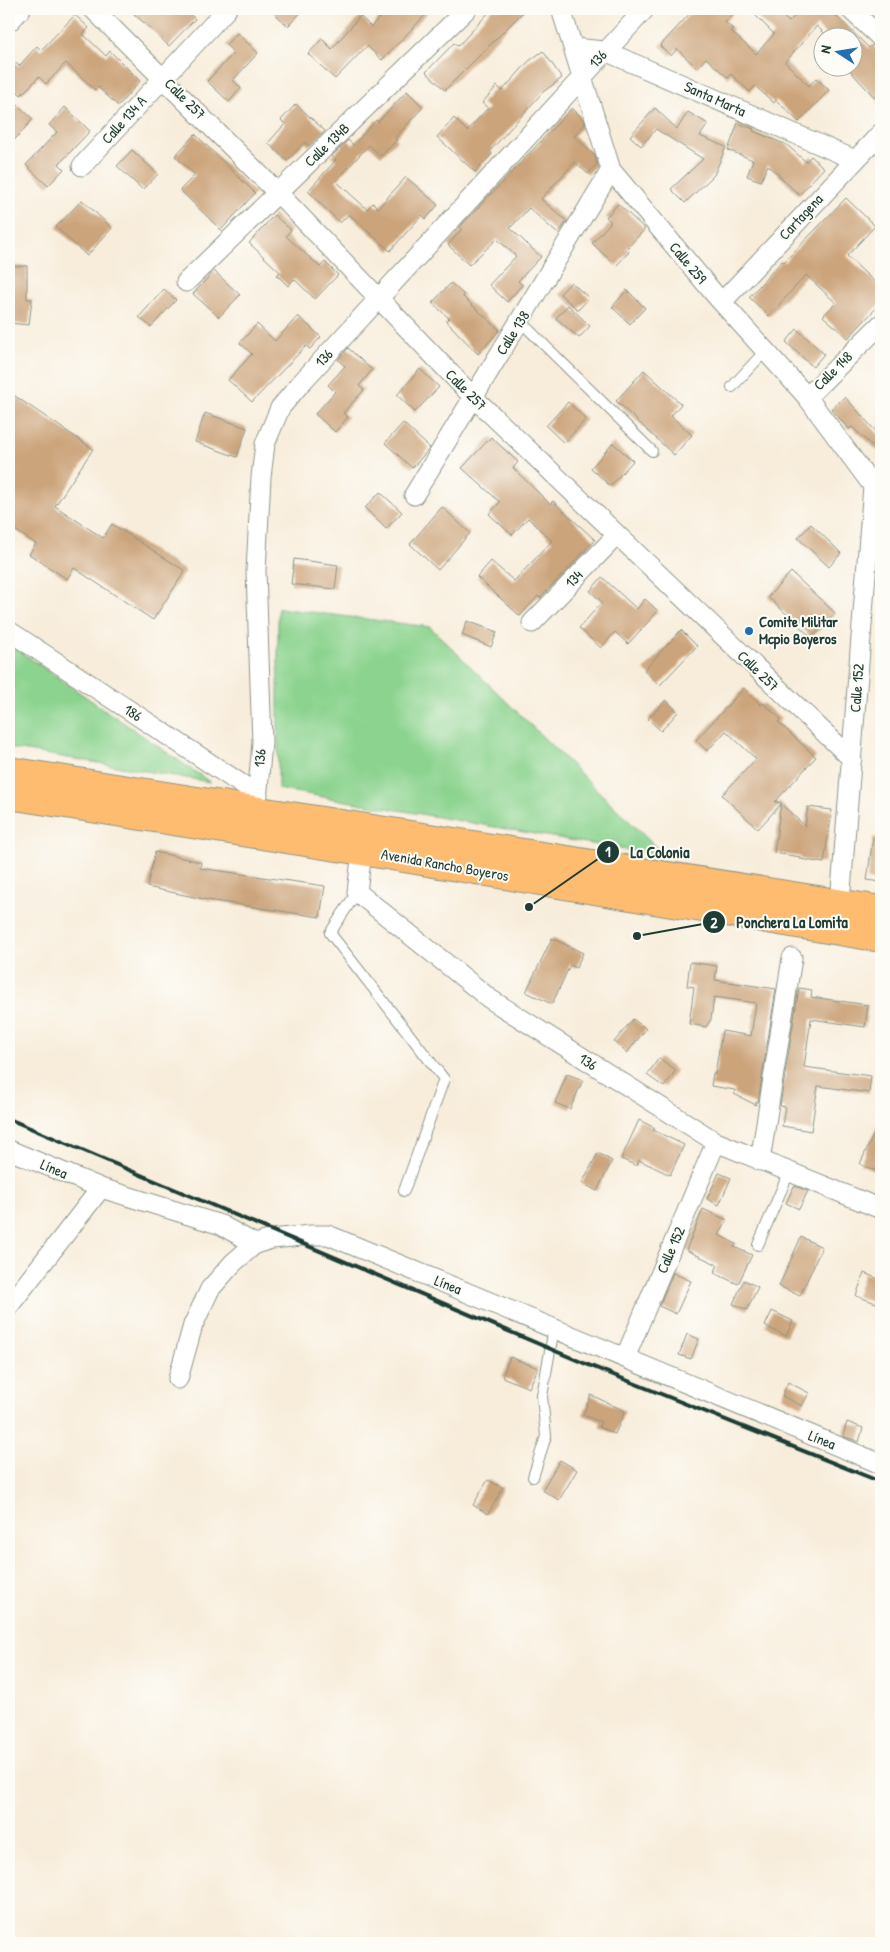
<svg xmlns="http://www.w3.org/2000/svg" width="890" height="1952" font-family="'Patrick Hand',sans-serif">
<style>
.green{fill:#8bd38e;stroke:#558861}
.building{fill:#cca47c}
.lines{fill:none;stroke-linecap:round;stroke-linejoin:round}
.lane-casing{stroke:#8c9588;stroke-width:12}
.street-casing{stroke:#8c9588;stroke-width:21}
.highway-casing{stroke:#8c9588;stroke-width:30}
.lane{stroke:#fff;stroke-width:10}
.street{stroke:#fff;stroke-width:19}
.highway{stroke:#febc70;stroke-width:28}
.rail{stroke:#1f3d34;stroke-width:4}
.poi-dot{fill:#1f6fb2;stroke:#fdfcf7;stroke-width:2}
.labels{text-anchor:middle;stroke-width:4;stroke-linejoin:round;paint-order:stroke}
.street-label{font-size:15px;fill:#1f3d34;stroke:#fdfcf7}
.poi-label{font-size:15px;font-weight:bold;fill:#1f3d34;stroke:#fdfcf7;text-anchor:start}
.leader{fill:none;stroke:#1f3d34;stroke-width:2}
.callout-dot{fill:#1f3d34;stroke:#fdfcf7;stroke-width:2}
.mark-label{font-size:15px;text-anchor:middle;font-weight:bold;fill:#fff}
.callout-label{font-size:16px;text-anchor:middle;font-weight:bold;fill:#1f3d34;stroke:#fdfcf7;stroke-width:4;stroke-linejoin:round;paint-order:stroke}
</style>
<rect width="100%" height="100%" fill="#fdfcf7"/>
<filter id="ink" filterUnits="userSpaceOnUse"><feTurbulence type="fractalNoise" baseFrequency=".02" numOctaves="2"/><feDisplacementMap in="SourceGraphic" scale="10" xChannelSelector="R" yChannelSelector="G"/><feConvolveMatrix kernelMatrix="1 2 1 2 8 2 1 2 1" color-interpolation-filters="sRGB"/></filter>
<filter id="wash" filterUnits="userSpaceOnUse"><feTurbulence type="fractalNoise" baseFrequency=".0096" numOctaves="4" result="noise"/><feDisplacementMap in="SourceGraphic" scale="20" xChannelSelector="R" yChannelSelector="G"/><feGaussianBlur stdDeviation="1.12" result="paint"/><feColorMatrix in="noise" values="0 0 0 0 0 0 0 0 0 0 0 0 0 0 0 0 0 1.4 0 .05"/><feComposite in="paint" operator="in"/></filter>
<g filter="url(#wash)">
<rect width="100%" height="100%" fill="#f8eddb"/>
<path class="green" d="M278,608L430,627L666,857L278,789Z
M9,644L210,782L9,748Z"/>
<g id="blocks">
<path class="building" d="M129,9H184L195,19L169,46Z
M270,9H304L288,26Z
M387,9H431L382,60L367,46L335,79L308,54L322,39L332,49L360,16L371,27Z
M492,9H526L445,90L426,72L454,43L458,46Z
M694,9H737L725,22L733,29L731,31L756,54L774,34L749,9H775L789,22L802,9H829L869,48L872,45L881,53V104L851,72V68H852V38H829L817,26L785,62L809,86L816,78L829,90L799,122L776,100L774,103L755,86L750,92L731,74L728,78L706,58L697,68L677,49L671,56L660,46Z
M75,15L89,28L83,34L106,56L110,51L140,81L118,106L98,87L95,90L66,63L46,84L39,77L21,95L9,83V57L19,66L37,46L41,50Z
M237,33L258,53L233,80L241,88L229,102L207,81L234,53L226,45Z
M543,51L562,78L543,92L525,112L490,151L492,154L475,172L437,137L454,118L467,131L488,108L482,103L497,86L502,91L529,61Z
M407,91L423,107L395,138L397,140L381,156L369,145L336,181L367,209L373,203L378,208L406,177L438,205L426,219L422,215L390,251L349,214L340,223L308,191L336,160L332,156L348,140L353,145L376,120L378,122Z
M296,104L325,131L309,146L305,142L287,161L268,143L285,124L281,120Z
M18,105L33,119L9,146V115Z
M65,107L90,131L59,164L64,169L48,186L26,165L57,132L49,125Z
M572,108L583,119L585,124L574,136L595,156L597,164L588,174L575,162L541,199L567,221L558,234L529,208L510,228L541,257L518,281L522,285L507,302L489,285L516,256L497,239L469,265L448,245L462,229L460,227Z
M655,108L677,129L688,112L708,124L700,136L726,147L714,175L685,203L671,189L703,159L656,129L641,146L630,136Z
M738,123L754,129L753,131L787,145L806,162L811,156L824,168L799,195L768,165L761,181L747,176L753,160L728,150Z
M195,134L255,193L221,230L180,190L195,175L175,156Z
M132,150L158,174L143,190L117,166Z
M846,198L875,226L847,256L881,288V303L848,338L823,316L836,303L806,275L769,316L749,297L782,261L784,262Z
M82,200L112,228L87,256L56,227Z
M618,204L645,229L626,249L629,252L616,266L592,243L611,222L606,217Z
M274,215L291,230L286,236L320,267L325,262L338,275L315,299L294,279L288,286L277,275L280,272L249,243Z
M9,266H27V299H32L29,325L9,323Z
M214,271L240,295L219,317L193,294Z
M571,282L589,298L578,310L560,294Z
M451,283L464,295L463,297L500,330L478,354L446,321L449,318L432,303Z
M164,289L176,300L151,327L139,317Z
M627,290L645,308L630,324L612,307Z
M568,305L590,326L579,338L556,318Z
M298,316L321,337L310,349L306,346L252,402L228,380L252,354L240,343L257,324L275,341Z
M797,329L824,354L813,367L786,342Z
M348,348L372,370L359,386L364,390L343,413L348,417L335,432L315,414L335,392L328,385L345,366L338,360Z
M420,369L439,387L415,412L397,395Z
M644,370L681,404L671,416L692,435L674,455L616,401Z
M9,392L93,449L55,506L103,538L112,524L185,571L153,620L74,568L67,579L29,554L36,544L9,526Z
M845,397L881,437V454L852,427L849,429L831,409Z
M568,402L586,419L564,443L546,426Z
M205,413L247,428L237,457L195,442Z
M403,423L430,448L412,468L385,443Z
M491,437L518,462L513,468L550,504L553,501L595,540L540,598L538,596L520,616L477,577L491,561L514,581L552,541L528,518L512,535L489,514L500,502L462,468Z
M613,443L633,461L610,486L591,468Z
M380,492L402,512L386,529L365,508Z
M442,507L470,533L438,570L410,544Z
M811,524L841,553L829,567L798,538Z
M294,559L338,565L335,589L291,584Z
M791,572L835,613L812,638L768,597Z
M602,577L637,609L645,599L658,611L628,644L615,632L601,648L579,628L602,602L590,591Z
M467,621L497,632L491,647L462,635Z
M681,630L697,646L660,685L644,670Z
M744,688L761,705L763,703L781,719L778,722L816,757L775,802L782,803L781,804L805,826L808,807L832,810L824,863L800,859L801,857L774,853L781,804L758,829L722,795L756,759L726,731L707,751L696,740Z
M666,700L678,712L661,731L648,719Z
M873,837L881,838V882L867,880Z
M155,852L201,862L200,868L325,886L320,917L208,900L147,887Z
M552,938L583,953L576,968L570,965L552,1004L526,992Z
M690,962L717,966L715,980L776,989L758,1102H756V1105L734,1094L735,1090L711,1086L713,1074H715L722,1031L751,1036L756,1003L714,997L711,1019L706,1027L689,1024L694,987L687,986Z
M799,988L812,990L811,997L868,1005L865,1027L811,1019L804,1067L871,1076L869,1093L818,1086L811,1131L782,1126L785,1107L780,1106Z
M633,1019L646,1029L627,1053L614,1042Z
M659,1058L676,1070L664,1087L647,1075Z
M567,1074L583,1080L570,1109L555,1103Z
M881,1118V1164L878,1172L860,1164Z
M639,1120L655,1128L653,1130L684,1145L670,1175L639,1160L637,1166L621,1159Z
M598,1153L612,1161L597,1191L582,1183Z
M719,1173L731,1178L719,1205L707,1199Z
M794,1186L808,1191L799,1209L786,1203Z
M703,1209L727,1220L719,1235L736,1244L734,1247L752,1255L738,1284L714,1273L718,1265L686,1250Z
M801,1237L822,1247L800,1296L779,1286Z
M673,1273L691,1281L676,1314L659,1306Z
M864,1273L881,1280V1290L876,1303L856,1296Z
M744,1280L758,1287L747,1310L733,1304Z
M772,1311L793,1321L786,1336L765,1326Z
M687,1334L699,1339L691,1359L679,1355Z
M510,1357L538,1368L529,1388L502,1377Z
M788,1382L809,1393L802,1406L782,1396Z
M591,1395L625,1411L615,1434L599,1427L601,1422L583,1415Z
M847,1422L863,1428L859,1442L843,1436Z
M560,1460L577,1470L559,1500L542,1490Z
M488,1480L503,1488L488,1514L473,1505Z"/>
</g>
</g>
<g filter="url(#ink)">
<use href="#blocks" fill-opacity="0" stroke="#8c9588" stroke-width="1"/>
<g class="lines">
<defs>
<path id="lane" d="M520,321L652,451
M732,387L765,351
M357,892L330,933L444,1079L404,1191
M758,1245L789,1172
M533,1477L546,1436L542,1396L554,1328"/>
<path id="street" d="M93,9L278,193L473,397L852,759
M561,9L611,170L717,297L807,397L873,486
M850,9L881,38
M9,22L21,9
M573,48L605,51L855,160
M82,166L227,9
M186,282L467,9
M722,302L881,133
M807,397L881,324
M414,495L611,170
M532,623L616,536
M9,631L258,795
M256,812L262,742L256,571L261,477L265,444L280,408L301,383L645,9
M362,851L357,892L490,999L716,1142L881,1209
M840,903L873,486L881,478
M9,1150L101,1188L221,1225L255,1244
M760,1161L792,958
M9,1306L101,1188
M625,1358L716,1142
M178,1379L193,1325L210,1289L233,1263L255,1244L272,1239L311,1235H328L881,1464"/>
<path id="highway" d="M9,771L881,910
M9,795L362,851L881,938"/>
</defs>
<use href="#lane" class="lane-casing"/>
<use href="#street" class="street-casing"/>
<use href="#highway" class="highway-casing"/>
<use href="#lane" class="lane"/>
<use href="#street" class="street"/>
<use href="#highway" class="highway"/>
<path class="rail" d="M9,1119L586,1364L881,1482"/>
</g>
</g>
<circle class="poi-dot" cx="749" cy="631" r="5"/>
<g class="labels">
<g class="street-label">
<text transform="translate(598 59) rotate(-48)" y="5">136</text>
<text transform="translate(185 99) rotate(45)" y="5">Calle 257</text>
<text transform="translate(715 99) rotate(24)" y="5">Santa Marta</text>
<text transform="translate(124 120) rotate(-48)" y="5">Calle 134 A</text>
<text transform="translate(327 145) rotate(-44)" y="5">Calle 134B</text>
<text transform="translate(801 217) rotate(-47)" y="5">Cartagena</text>
<text transform="translate(688 263) rotate(50)" y="5">Calle 259</text>
<text transform="translate(513 333) rotate(-58)" y="5">Calle 138</text>
<text transform="translate(324 358) rotate(-47)" y="5">136</text>
<text transform="translate(833 371) rotate(-45)" y="5">Calle 148</text>
<text transform="translate(466 390) rotate(45)" y="5">Calle 257</text>
<text transform="translate(574 579) rotate(-46)" y="5">134</text>
<text transform="translate(758 671) rotate(44)" y="5">Calle 257</text>
<text transform="translate(857 688) rotate(-86)" y="5">Calle 152</text>
<text transform="translate(133 713) rotate(33)" y="5">186</text>
<text transform="translate(260 758) rotate(-86)" y="5">136</text>
<text transform="translate(445 865) rotate(10)" y="5">Avenida Rancho Boyeros</text>
<text transform="translate(588 1062) rotate(33)" y="5">136</text>
<text transform="translate(54 1169) rotate(23)" y="5">Línea</text>
<text transform="translate(671 1250) rotate(-67)" y="5">Calle 152</text>
<text transform="translate(448 1285) rotate(22)" y="5">Línea</text>
<text transform="translate(822 1440) rotate(22)" y="5">Línea</text>
</g>
<g class="poi-label">
<text x="759" y="627">Comite Militar<tspan x="759" dy="17">Mcpio Boyeros</tspan></text>
</g>
</g>
<path class="leader" d="M529 907L608 852M637 936L714 922"/>
<g class="callout-dot">
<circle cx="529" cy="907" r="5"/>
<circle cx="637" cy="936" r="5"/>
<circle cx="608" cy="852" r="12"/>
<circle cx="714" cy="922" r="12"/>
</g>
<g class="mark-label">
<text x="608" y="857">1</text>
<text x="714" y="928">2</text>
</g>
<g class="callout-label">
<text x="660" y="858">La Colonia</text>
<text x="792" y="928">Ponchera La Lomita</text>
</g>
<rect width="890" height="1952" fill="none" stroke="#fdfcf7" stroke-width="30"/>
<g transform="translate(838 52) rotate(282)"><circle r="24" fill="#fdfcf7" stroke="#a4b0a9"/>
<path d="M0-4L9 19L0 12L-9 19Z" fill="#1f6fb2"/>
<text y="-8" font-size="14" font-weight="bold" text-anchor="middle" fill="#1f3d34">N</text>
</g>
</svg>
